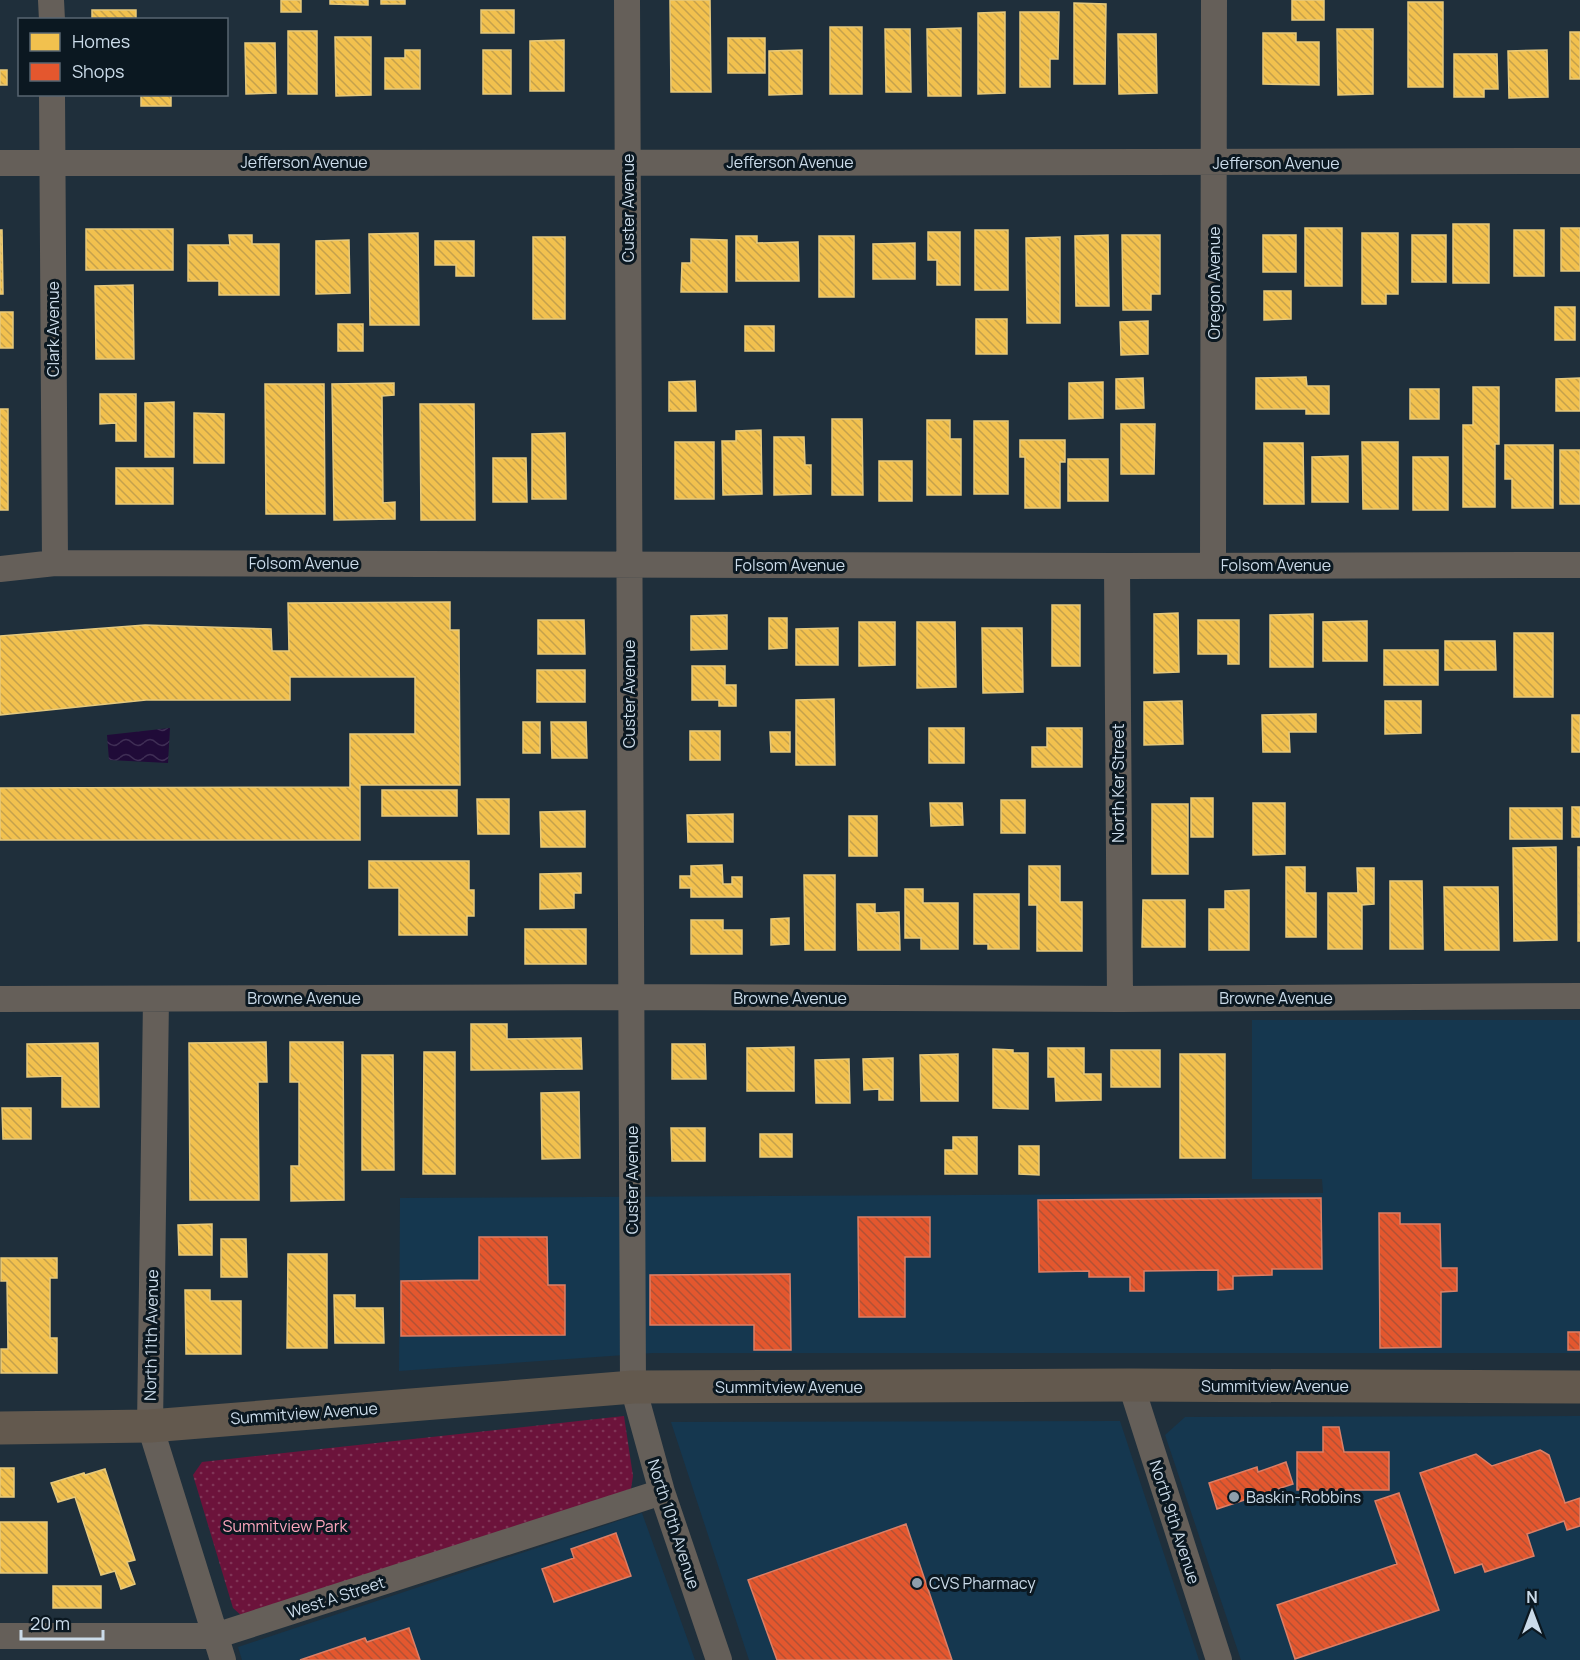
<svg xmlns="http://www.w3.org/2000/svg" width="1580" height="1660" font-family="Manrope,sans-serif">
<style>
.built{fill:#15374f}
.park{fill:url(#park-dots)}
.water{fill:url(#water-waves)}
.homes{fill:url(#homes-back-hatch);stroke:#e6c97c;stroke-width:1.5}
.shops{fill:url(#shops-back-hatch);stroke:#dc7f66;stroke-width:1.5}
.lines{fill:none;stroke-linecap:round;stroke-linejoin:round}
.minor{stroke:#655f59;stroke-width:26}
.secondary{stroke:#63594e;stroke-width:33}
.poi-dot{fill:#8f9fac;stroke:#0b1821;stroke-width:2}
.labels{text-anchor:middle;stroke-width:6;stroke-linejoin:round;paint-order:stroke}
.street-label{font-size:16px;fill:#cbdbe9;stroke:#0b1821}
.poi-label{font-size:16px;fill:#cbdbe9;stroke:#0b1821;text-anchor:start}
.park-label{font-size:16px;fill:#fda6bc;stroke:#0b1821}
</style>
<defs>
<pattern id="park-dots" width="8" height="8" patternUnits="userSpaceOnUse" patternTransform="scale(1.5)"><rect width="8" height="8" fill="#6c133b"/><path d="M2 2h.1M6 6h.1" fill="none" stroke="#803557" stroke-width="1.8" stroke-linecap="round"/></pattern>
<pattern id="water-waves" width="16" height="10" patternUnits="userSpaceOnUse" patternTransform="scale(1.5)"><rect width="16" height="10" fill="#200b38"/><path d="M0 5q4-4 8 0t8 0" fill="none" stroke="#3f2e55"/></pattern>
<pattern id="homes-back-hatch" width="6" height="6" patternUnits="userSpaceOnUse" patternTransform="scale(1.5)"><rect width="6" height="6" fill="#f2c14e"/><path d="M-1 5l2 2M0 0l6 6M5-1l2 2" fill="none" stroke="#c5a14c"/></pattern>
<pattern id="shops-back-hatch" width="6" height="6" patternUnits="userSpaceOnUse" patternTransform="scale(1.5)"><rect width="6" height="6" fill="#e4572e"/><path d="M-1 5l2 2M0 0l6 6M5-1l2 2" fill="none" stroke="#b25135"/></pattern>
</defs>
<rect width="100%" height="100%" fill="#1f2f3b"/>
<path class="built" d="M1252,1020H1580V1353H653L399,1371L400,1198L1323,1193L1322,1179H1252Z
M1580,1416V1660H1241L1165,1435L1185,1417Z
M1120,1421L1199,1660H749L671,1422Z
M642,1513L695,1660H242L238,1647Z"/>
<path class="park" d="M624,1416L633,1476L631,1489L243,1617L233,1608L193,1475L202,1462Z"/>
<path class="water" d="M170,728L168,763L109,760L107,735Z"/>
<path class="homes" d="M281,0H301V12H281Z
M330,0H368V5L330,4Z
M381,0H405V4H381Z
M670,0H710L711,92H671Z
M1292,0H1324V20H1292Z
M1408,2H1443V87H1408Z
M1074,3L1106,4L1105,84H1074Z
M92,10H136V20H92Z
M481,10H514V33H481Z
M1005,12V93L978,94V13Z
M1020,12H1059L1058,59H1050V87H1020Z
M830,27H862V94H830Z
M961,28V96H928L927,29Z
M885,29H910L911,92H886Z
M1337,29H1373V94L1338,95Z
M288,31H317V94H288Z
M1570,32H1580V79H1570Z
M1263,33H1296V42H1319V85L1263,84Z
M1118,34H1156L1157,93L1119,94Z
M335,37H371V95L336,96Z
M728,38H765V73H728Z
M564,40V91H530V41Z
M245,43H275L276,93L246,94Z
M405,50H420V89H385V58H405Z
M483,50H511V94H483Z
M802,50V94L769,95V51Z
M1547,50L1548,97L1509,98L1508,51Z
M1454,54H1497L1498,89H1484V97H1454Z
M0,70H7V85H0Z
M141,94H171V106H141Z
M1453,224H1489V283H1453Z
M1305,228H1342V286H1305Z
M1561,228H1580V271H1561Z
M86,229H173V270H86Z
M0,230H2L3,294H0Z
M975,230H1008V290H975Z
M1514,230H1544V276H1514Z
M928,232H960V285H937V260H928Z
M418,233L419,325H370L369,234Z
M1362,233H1398V294H1386V304H1362Z
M229,235H252V244H279V295H219V281H188V245H230Z
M1108,235L1109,306H1076L1075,236Z
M1122,235H1160V294H1151V310H1123Z
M1263,235H1296V272H1263Z
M1412,235H1446V282H1412Z
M736,236H757V243L798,242L799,281H736Z
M819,236H854V297H819Z
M533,237H565V319H533Z
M1060,237V323H1027L1026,238Z
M691,239L727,240V292H681L682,263H691Z
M349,240L350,293L316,294V241Z
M435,241H474V276H456V265H435Z
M915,243V279H873V244Z
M133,285L134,359H96L95,286Z
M1264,291H1291V319L1264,320Z
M1555,307H1575V340H1555Z
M0,312H13V348H0Z
M976,319H1007V354H976Z
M1148,321V354L1121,355L1120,322Z
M338,324H363V351H338Z
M745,326H774V351H745Z
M1306,377L1307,386H1329V414H1306V409H1256V378Z
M1143,378L1144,408L1116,409V379Z
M1580,378V411H1556V379Z
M695,381L696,411H669V382Z
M1103,382V418L1069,419V383Z
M394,383V395L382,396L383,503L395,502V519L334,520L332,384Z
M265,384H324L325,514H266Z
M1473,387H1499V444H1495V507H1463V425H1473Z
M1410,389H1439V419H1410Z
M100,394H136V441H116V423L100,424Z
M174,402V457H145V403Z
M420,404H474L475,520H421Z
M0,409H8V510H0Z
M194,413L224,414V463H194Z
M832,419H862L863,495H832Z
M927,420H950V439H961V495H927Z
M974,421H1008V494H974Z
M1121,424H1155L1154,474H1121Z
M761,430L762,494L723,495L722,441H736V431Z
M565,433L566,499H532V434Z
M774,437H804L805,465H811V494L774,495Z
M1020,440H1065V462H1060V508H1025V457H1020Z
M675,442H714V499H675Z
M1362,442H1398V509H1363Z
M1264,443H1303L1304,504H1264Z
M1505,445H1553V508H1512V479H1505Z
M1560,450H1580V504H1560Z
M1348,456V502H1312V457Z
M1413,457H1448V510H1413Z
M493,458H526L527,502H493Z
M1068,459H1108V501H1068Z
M879,461H912V501H879Z
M116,468H173V504H116Z
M450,602V630H459L460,785H360V840H0V788L350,787V734H415V677H290V700H146L0,715V636L145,625L271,629L272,651H289L288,603Z
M1052,605H1080V666H1052Z
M1178,613L1179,672L1154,673V614Z
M1313,614V667H1270V615Z
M727,615V649L691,650V616Z
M769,618H787V648L769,649Z
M538,620H584L585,654H538Z
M1198,620H1239V664H1228V654H1198Z
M1367,621V661H1323V622Z
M859,622H895V665L859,666Z
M917,622H955L956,687L917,688Z
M838,628V665H796V629Z
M982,628H1022L1023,692L983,693Z
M1514,633H1553V697H1514Z
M1445,641H1495L1496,670H1445Z
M1384,650H1438V685H1384Z
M692,666H725V685H736V706H719V700H692Z
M537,670H585V702H537Z
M834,699L835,765H796V700Z
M1182,701L1183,744L1144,745V702Z
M1385,701H1421V733L1385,734Z
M1316,714V732H1289L1290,752H1263L1262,715Z
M1572,715H1580V752H1572Z
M523,722H540V753H523Z
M551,722H586L587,758H552Z
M929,728H964V763H929Z
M1047,728H1082V767H1032V747H1047Z
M690,731H720V760H690Z
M770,732H790V752H771Z
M382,790H457V816H382Z
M1191,798H1213V837H1191Z
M477,799H509V834H478Z
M1001,800H1025V833H1001Z
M930,803H962L963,825L931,826Z
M1253,803H1285V854L1253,855Z
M1152,804H1188V874H1152Z
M1572,807H1580V837H1572Z
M1510,808H1562V839H1510Z
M585,811V847H541L540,812Z
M733,814V842H688L687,815Z
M849,816H877V856H849Z
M1556,847L1557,940L1514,941L1513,848Z
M1578,847H1580V941H1578Z
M369,861H469V890H474V916H467V935H399V888H369Z
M722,865L723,884H732V877H742V897H691V888H680V876H691V866Z
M1029,866H1060V902H1082V951H1037V905H1029Z
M1286,867H1305V893H1316V937H1286Z
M1357,868H1374V904L1362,905V949H1328V893H1358Z
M581,873V893H574V908L540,909V874Z
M804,875H835V950H805Z
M1390,881H1422L1423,949H1390Z
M1444,887H1498L1499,950H1445Z
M905,889H923V903H958V949H921V938H905Z
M1249,890V950H1209V909H1225V891Z
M974,894H1019V949H988V944H974Z
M1143,900H1185V947H1142Z
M857,904H875V913L899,912L900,950H858Z
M789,918V944L771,945V919Z
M691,920H723V930H742V954H691Z
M525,929H586V964H525Z
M471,1024H507V1039L581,1038L582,1069L471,1070Z
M266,1042L267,1082H258L259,1200H190L189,1043Z
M290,1042H343L344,1200L291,1201V1166H299V1082H290Z
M98,1043L99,1107H62V1076L27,1077V1044Z
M672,1044H705L706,1079H672Z
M794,1047V1091H747V1048Z
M1048,1048H1084V1074H1101V1100L1056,1101L1055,1077H1048Z
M993,1049L1013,1050V1053H1028V1109L993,1108Z
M1111,1050H1160V1087H1111Z
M424,1052H455V1174H423Z
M958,1054V1101H921L920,1055Z
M1180,1054H1225V1158H1180Z
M362,1055H393L394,1170H362Z
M893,1058V1100H879V1089L864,1090L863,1059Z
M849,1059L850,1103H816L815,1060Z
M579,1092L580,1158L542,1159L541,1093Z
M2,1108H31V1139H3Z
M671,1128H705V1161H672Z
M760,1134H792V1157H760Z
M953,1137H977V1174H945V1150H953Z
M1019,1146H1039V1175L1019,1174Z
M212,1224V1255H179L178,1225Z
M221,1239H246L247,1277H221Z
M288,1254H327V1348H287Z
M1,1258H57V1278H50V1338H57V1373H1V1349H8L7,1281H1Z
M185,1290H210V1301H241V1354H186Z
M334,1295H355V1308H383L384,1343H335Z
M0,1468H14V1497H0Z
M105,1469L135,1560L127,1562L135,1584L121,1589L115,1571L101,1575L75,1497L58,1502L51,1483L84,1473L85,1475Z
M0,1522H47V1573H0Z
M53,1586H101V1608H53Z"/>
<path class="shops" d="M1321,1198L1322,1269H1272V1275L1233,1276V1289L1218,1290V1270L1144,1271V1291H1130V1277H1089V1271L1039,1272L1038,1200Z
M1379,1213H1400V1224H1440L1441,1268H1457V1291L1441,1292V1347L1380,1348Z
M858,1217H930V1257H905V1317H859Z
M479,1237H547L548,1285H565V1335L401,1336V1281L479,1280Z
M790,1274L791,1350H754V1325H650V1275Z
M1568,1332H1580V1350H1568Z
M1323,1427H1339L1344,1452H1389V1490H1297V1452H1323Z
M1540,1450L1549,1455L1565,1503L1580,1498V1526L1567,1530L1564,1521L1527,1534L1534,1556L1485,1572L1482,1564L1455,1573L1420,1473L1476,1454L1492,1466Z
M1286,1462L1293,1484L1217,1509L1209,1483L1257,1467L1258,1472Z
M1399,1493L1439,1610L1295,1659L1277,1605L1397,1564L1375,1501Z
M906,1524L952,1660H777L748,1580Z
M616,1533L631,1576L554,1602L542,1569L574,1558L571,1549Z
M409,1628L420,1660H300L365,1638L367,1642Z"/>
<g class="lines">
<path class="minor" d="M51,0L52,20
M627,0L633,1387L662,1492L719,1660
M52,94L55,563
M0,163C527,162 1053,164 1580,161
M1213,565L1214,0
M1117,566L1120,999
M0,569L55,563L1117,566L1580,565
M0,999L631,997L1120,999L1580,996
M156,999L150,1426L223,1660
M1131,1385L1219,1660
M0,1636H215L662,1492"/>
<path class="secondary" d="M0,1428L150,1426L633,1387L1131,1385L1580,1387"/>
</g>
<g class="poi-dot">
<circle cx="1234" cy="1497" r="6"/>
<circle cx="917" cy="1583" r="6"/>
</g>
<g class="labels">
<g class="street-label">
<text x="304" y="168">Jefferson Avenue</text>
<text x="790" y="168">Jefferson Avenue</text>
<text x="1276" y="169">Jefferson Avenue</text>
<text transform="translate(628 208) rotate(-90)" y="6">Custer Avenue</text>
<text transform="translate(1214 283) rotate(-90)" y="6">Oregon Avenue</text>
<text transform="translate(53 329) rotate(-90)" y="6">Clark Avenue</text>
<text x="304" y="569">Folsom Avenue</text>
<text x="790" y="571">Folsom Avenue</text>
<text x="1276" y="571">Folsom Avenue</text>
<text transform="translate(629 694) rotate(-90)" y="6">Custer Avenue</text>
<text transform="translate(1118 783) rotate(-90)" y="6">North Ker Street</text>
<text x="304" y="1004">Browne Avenue</text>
<text x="790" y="1004">Browne Avenue</text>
<text x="1276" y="1004">Browne Avenue</text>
<text transform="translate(632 1180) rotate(-90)" y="6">Custer Avenue</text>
<text transform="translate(151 1335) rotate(-89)" y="6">North 11th Avenue</text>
<text x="1275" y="1392">Summitview Avenue</text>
<text x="789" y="1393">Summitview Avenue</text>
<text transform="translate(304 1413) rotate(-4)" y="6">Summitview Avenue</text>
<text transform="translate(1175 1522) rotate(72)" y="6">North 9th Avenue</text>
<text transform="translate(674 1524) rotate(72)" y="6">North 10th Avenue</text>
<text transform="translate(336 1597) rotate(-18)" y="6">West A Street</text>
</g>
<g class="poi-label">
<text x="1246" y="1503">Baskin-Robbins</text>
<text x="929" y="1589">CVS Pharmacy</text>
</g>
<g class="park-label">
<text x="285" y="1532">Summitview Park</text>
</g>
</g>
<rect x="18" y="18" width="210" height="78" fill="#0b1821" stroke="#586671" stroke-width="1.5"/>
<rect x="30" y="33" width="30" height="18" fill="#f2c14e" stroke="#586671" stroke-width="1.5"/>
<text x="72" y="48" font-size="18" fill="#cbdbe9">Homes</text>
<rect x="30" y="63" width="30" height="18" fill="#e4572e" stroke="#586671" stroke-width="1.5"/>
<text x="72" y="78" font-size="18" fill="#cbdbe9">Shops</text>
<g transform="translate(1532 1612)" stroke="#0b1821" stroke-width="4.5" paint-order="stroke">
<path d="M0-4.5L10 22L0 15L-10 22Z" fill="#cbdbe9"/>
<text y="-9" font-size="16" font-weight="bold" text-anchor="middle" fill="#cbdbe9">N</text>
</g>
<path d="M21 1630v9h82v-9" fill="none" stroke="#cbdbe9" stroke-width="3"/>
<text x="30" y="1630" font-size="18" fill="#cbdbe9" stroke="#0b1821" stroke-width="4.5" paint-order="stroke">20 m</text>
</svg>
